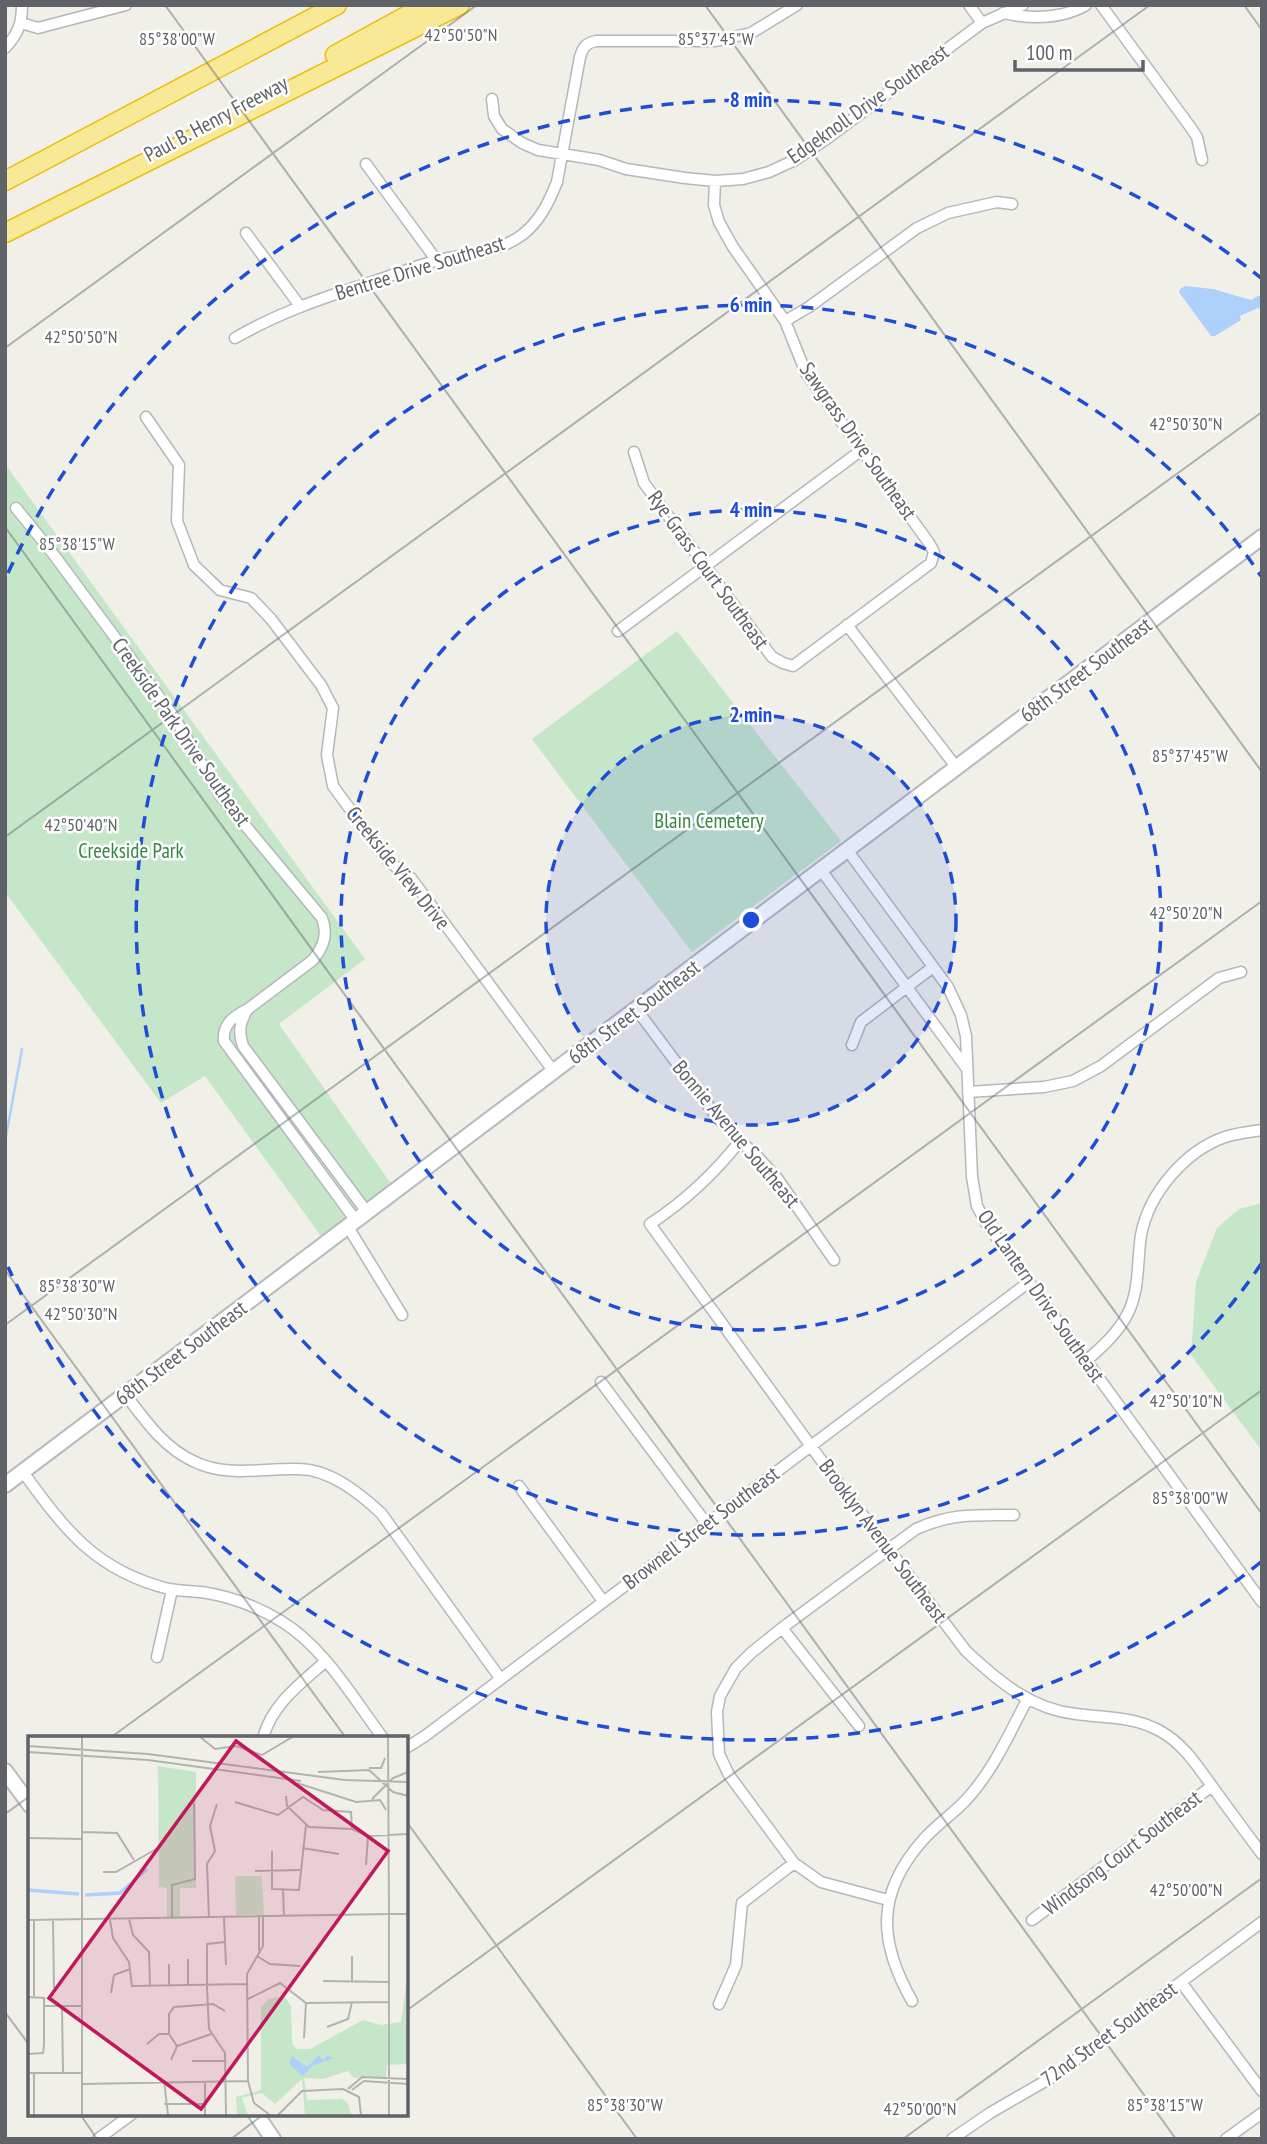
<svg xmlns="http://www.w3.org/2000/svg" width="1267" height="2144" font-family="'PT Sans Narrow',sans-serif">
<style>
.green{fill:#c6e6c9}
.water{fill:#add1fb}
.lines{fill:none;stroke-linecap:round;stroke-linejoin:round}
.stream{stroke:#add1fb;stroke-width:2.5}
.street-casing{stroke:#b5b7bb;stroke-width:13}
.secondary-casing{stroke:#b6b9be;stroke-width:18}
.highway-casing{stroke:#eebd0b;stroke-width:21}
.street{stroke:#fff;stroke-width:10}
.secondary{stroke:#fff;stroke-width:14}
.highway{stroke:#f8e997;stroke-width:18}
.ticks{fill:none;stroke:#5f6267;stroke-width:2;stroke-opacity:0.45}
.ring{fill:none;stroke:#1d4ed8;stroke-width:3.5;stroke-dasharray:12 9}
.labels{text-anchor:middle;stroke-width:5;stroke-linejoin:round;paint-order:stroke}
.street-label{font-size:21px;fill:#5f6267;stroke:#fff}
.park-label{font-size:21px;fill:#3a8444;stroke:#fff}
.inset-river{fill:none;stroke:#add1fb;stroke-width:3.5}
.inset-road{fill:none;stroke:#b2b3b0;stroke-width:2}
.view{fill:#c2185b;fill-opacity:0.15;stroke:#c2185b;stroke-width:3.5}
.inset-edge{fill:none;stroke:#5f6267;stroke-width:3.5}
.ticks-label{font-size:18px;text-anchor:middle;fill:#5f6267;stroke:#fff;stroke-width:5;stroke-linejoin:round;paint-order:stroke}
.centre{fill:#1d4ed8;stroke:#fff;stroke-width:3.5}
.ring-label{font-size:21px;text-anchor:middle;font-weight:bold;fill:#1d4ed8;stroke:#fff;stroke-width:5;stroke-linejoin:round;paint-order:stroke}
</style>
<rect width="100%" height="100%" fill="#f0efe8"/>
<path class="green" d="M5,464L365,959L279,1024L396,1191L326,1243L205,1076L161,1103L5,892Z
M677,631L841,841L692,952L532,739Z
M1262,1203V1451L1191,1355L1196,1282L1217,1228L1239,1209Z"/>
<path class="water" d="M1185,286L1213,289L1251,300L1258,296H1262V309L1258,308L1240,316L1241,320L1215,336H1211L1179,292L1180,289Z"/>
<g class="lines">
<path class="stream" d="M5,1142L22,1049"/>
<defs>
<path id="street" d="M969,5L982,23
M1101,5L1191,128L1197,137L1202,160
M1003,13C1031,19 1060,20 1086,5
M21,23L38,28L126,5
M5,48C18,34 22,24 22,5
M492,99L494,116L502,129L522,143L538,150L599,160L626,169L685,178L715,181L743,179L769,172L795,160L829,137L982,23L1023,5
M366,164L437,261
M246,233L300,306
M785,321L809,307L917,228L948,213L997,202L1012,204
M235,338C278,313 322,298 369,283C391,276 413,267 435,261C465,253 496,254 522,235C540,221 549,202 557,182L580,57C583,47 586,43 596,41H716L751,33L797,5
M146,417L179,465L177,521L194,565L220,590L251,598L271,619L321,685L333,708L327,755L333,786L388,861L411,878L554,1072
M634,452L644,483L772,657L783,663L793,666L931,563L934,552L929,543L806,373L785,321L733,247L719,222L714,205L715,181
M16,508L54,555L174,717L220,795L322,918C328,934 324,946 313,960L248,1009C234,1016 222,1024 224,1041L356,1221
M847,625L957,768
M618,631L863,449
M848,851L948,987L961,1015L966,1036L972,1177L977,1206L986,1223L1262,1602
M821,870L967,1069
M247,1010C240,1023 238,1031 243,1046L367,1212
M637,1010L717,1117L740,1141L756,1155L777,1178L834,1260
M852,1045L861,1022L933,967
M968,1092L1044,1087L1073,1081L1101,1066L1219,978L1241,972
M740,1141C714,1174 685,1201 650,1224L821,1460L966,1651C998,1681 1031,1709 1076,1714C1105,1718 1133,1716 1160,1731C1184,1744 1198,1767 1214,1789C1230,1811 1246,1833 1262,1854
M348,1227L402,1315
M1086,1361C1102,1347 1118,1333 1128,1313C1140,1289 1137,1260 1141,1235C1149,1193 1185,1151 1225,1137C1237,1133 1249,1132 1262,1130
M601,1382L706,1523
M125,1394C145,1420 163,1447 193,1461C227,1478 261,1468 298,1469C330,1469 359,1493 381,1513L500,1678
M23,1472C65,1530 96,1571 169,1589C180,1591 191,1591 201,1592C229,1596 258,1607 281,1621C325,1648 353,1698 383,1738
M519,1486L603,1601
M782,1628L859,1726
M157,1657L172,1590
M263,1738C272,1704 301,1683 326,1661
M406,1748L425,1736L1029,1282
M888,1900L821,1882L794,1863L729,1775L719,1754L717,1712L720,1696L736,1668L751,1653L782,1628L916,1529C952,1513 976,1515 1014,1515
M1032,1920L1212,1786
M1181,1982L1262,2091
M912,2001C878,1941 876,1893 923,1840C936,1825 953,1814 966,1800C993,1771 1009,1734 1027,1700
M719,2004L736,1965L742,1903L794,1863
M98,2139L132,2114
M952,2139L990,2113L1054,2076L1262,1922
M1226,2139L1262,2113"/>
<path id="secondary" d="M5,1485L1262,537
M5,1771L30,1805
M256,2114L273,2139"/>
<path id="highway" d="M335,55L426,5
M5,181L337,5
M5,233L460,5"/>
</defs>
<use href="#street" class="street-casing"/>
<use href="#secondary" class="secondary-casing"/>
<use href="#highway" class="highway-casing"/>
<use href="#street" class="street"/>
<use href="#secondary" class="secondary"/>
<use href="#highway" class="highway"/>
</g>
<path class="ticks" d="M165,5L1262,1514M705,5L1262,772M1244,5L1262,30M5,348L477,5M5,527L1176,2139M5,837L1150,5M5,1270L346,1738M5,1325L1262,412M110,1738L1262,901M5,1814L30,1796M406,1821L637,2139M406,2011L1262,1390M5,2012L30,2046M80,2114L97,2139M231,2139L264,2114M903,2139L1262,1878"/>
<circle cx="751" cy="920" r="205" fill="#1d4ed8" fill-opacity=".12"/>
<g class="ring">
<circle cx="751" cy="920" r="205"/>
<circle cx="751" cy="920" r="410"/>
<path d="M1261 1264A615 615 0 1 1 1261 576"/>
<path d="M1261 1562A820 820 0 0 1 8 1267M8 573A820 820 0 0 1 1261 278"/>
</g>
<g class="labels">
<g class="street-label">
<text transform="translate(868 104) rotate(-35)" y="7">Edgeknoll Drive Southeast</text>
<text transform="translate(216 119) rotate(-28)" y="7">Paul B. Henry Freeway</text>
<text transform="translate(420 268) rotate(-17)" y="7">Bentree Drive Southeast</text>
<text transform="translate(858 441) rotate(55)" y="7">Sawgrass Drive Southeast</text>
<text transform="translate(708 570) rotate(54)" y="7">Rye Grass Court Southeast</text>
<text transform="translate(1086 670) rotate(-37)" y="7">68th Street Southeast</text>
<text transform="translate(181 732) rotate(55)" y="7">Creekside Park Drive Southeast</text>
<text transform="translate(398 868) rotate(51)" y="7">Creekside View Drive</text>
<text transform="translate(634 1012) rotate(-37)" y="7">68th Street Southeast</text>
<text transform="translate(736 1134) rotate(50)" y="7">Bonnie Avenue Southeast</text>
<text transform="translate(1041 1296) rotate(55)" y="7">Old Lantern Drive Southeast</text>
<text transform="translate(181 1353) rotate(-37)" y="7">68th Street Southeast</text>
<text transform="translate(701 1528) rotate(-37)" y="7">Brownell Street Southeast</text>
<text transform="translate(883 1541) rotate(53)" y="7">Brooklyn Avenue Southeast</text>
<text transform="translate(1122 1853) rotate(-37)" y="7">Windsong Court Southeast</text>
<text transform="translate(1109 2034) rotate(-36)" y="7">72nd Street Southeast</text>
</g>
<g class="park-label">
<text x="709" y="828">Blain Cemetery</text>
<text x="131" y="858">Creekside Park</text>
</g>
</g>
<g transform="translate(28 1736)">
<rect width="380" height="380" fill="#f0efe8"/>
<path d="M130,30L168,36V152H152V182L139,183V152L131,151ZM207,140H234L236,179H208ZM380,237V328L359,329L358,341L326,342L320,335L295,343L276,342L279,364L314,363L320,367L323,379H277L274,343L247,368L234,357L214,362L220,379H209L208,361L233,354V271L240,263L256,260L263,270L264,307L268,313H282L335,284L353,289L373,286Z" fill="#c6e6c9"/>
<path d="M291,319L295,324L300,319L305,322L284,330L275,340L261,328L264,320L279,331Z" fill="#add1fb"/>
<path class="inset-river" d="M0,154L51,158M57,159L92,157L119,133"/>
<path class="inset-road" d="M54,0V379M171,0L187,13L208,10M0,10L120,18L317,44L380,46M208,10L234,19L266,0M0,16L120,24L273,45M341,32H353L357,22M290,36L341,34L365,56L380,60M269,47L328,66L352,64L358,74M258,60L259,70L281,91L324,93L340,100M344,63L365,42L380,36M207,66L250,79L275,61L295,74L323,76L324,93M54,96L89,97L106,124M340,100L380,98M0,102L54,103M274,112L311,118M244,115V153L271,154L278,89M338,129L340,100M227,135L272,134M75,136H88L130,112M255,154L256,181M181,181L179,128L187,115L182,90L189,68M231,181V215M235,181V210L219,238L220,345L226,367L242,379M144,182V149L167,143L166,67M196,182L198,229M101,183L105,199L121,216L122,250M0,184L361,178L360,0M6,184V260M25,184L26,252M82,184L85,202L101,226L104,250L220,248M197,206L179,208V252L181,293L197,317L198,379M229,220L242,228L272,230M324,220V246M160,223V249M141,228V250M295,245L361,246M83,257L86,239L102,233M0,261L16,262V309L15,317L0,318M220,263L252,247L278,267L361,266M16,270H54M34,270L35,337M299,291L320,283L324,266M276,302L278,267M119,308L131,298H141M149,310L141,298V278L146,271L185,268L197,275M143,324L149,310L183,298M164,325H198M0,337H54M6,337V379M136,344L140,379M177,346V379M54,348L220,345M320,353L334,341L380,343M324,354L336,345L380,348M136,368H177M250,379L274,355L315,353L331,361L333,379M361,379V178H380"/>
<path class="view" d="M208,5L360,115L173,373L21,262Z"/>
<rect width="380" height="380" class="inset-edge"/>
</g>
<g class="ticks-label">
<text x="461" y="41">42°50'50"N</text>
<text x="177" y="45">85°38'00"W</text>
<text x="716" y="45">85°37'45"W</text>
<text x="81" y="343">42°50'50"N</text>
<text x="1186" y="430">42°50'30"N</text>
<text x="77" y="550">85°38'15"W</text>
<text x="1190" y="762">85°37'45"W</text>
<text x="81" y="831">42°50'40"N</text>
<text x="1186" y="919">42°50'20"N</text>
<text x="77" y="1292">85°38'30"W</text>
<text x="81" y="1320">42°50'30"N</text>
<text x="1186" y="1407">42°50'10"N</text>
<text x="1190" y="1504">85°38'00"W</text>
<text x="1186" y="1896">42°50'00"N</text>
<text x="625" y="2111">85°38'30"W</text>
<text x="1165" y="2111">85°38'15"W</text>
<text x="920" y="2115">42°50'00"N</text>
</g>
<circle cx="751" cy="920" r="10" class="centre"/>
<g class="ring-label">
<text x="751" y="107">8 min</text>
<text x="751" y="312">6 min</text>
<text x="751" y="517">4 min</text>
<text x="751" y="722">2 min</text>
</g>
<rect width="1267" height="2144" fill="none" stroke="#5f6267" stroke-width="14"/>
<path d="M1015 60v10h128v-10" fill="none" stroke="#5f6267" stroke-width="3.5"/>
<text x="1026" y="60" font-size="21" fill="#5f6267" stroke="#ffffff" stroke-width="5" paint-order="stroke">100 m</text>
</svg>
